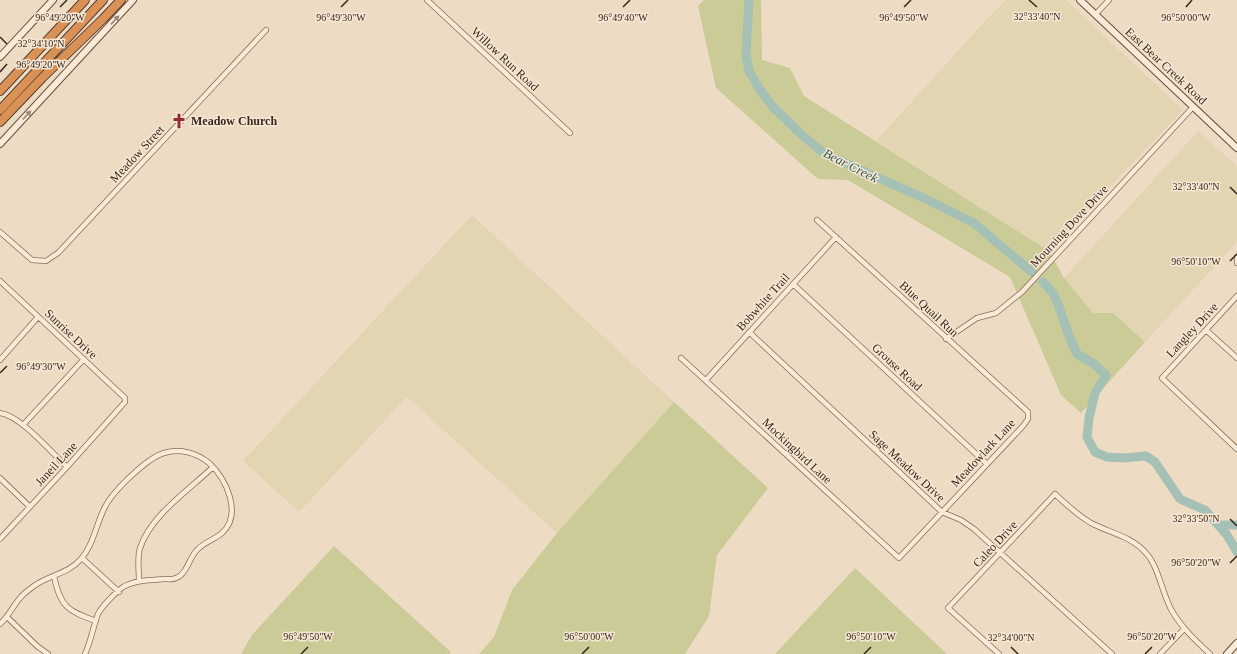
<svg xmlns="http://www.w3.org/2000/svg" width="1237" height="654" font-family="'Times New Roman',serif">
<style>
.farmland{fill:#e2d5b1}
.green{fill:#cacb97}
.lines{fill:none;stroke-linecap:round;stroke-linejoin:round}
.river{stroke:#a5c0b5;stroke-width:9}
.street-casing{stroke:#876d5a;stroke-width:6}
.secondary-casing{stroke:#694e3e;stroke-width:8}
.highway-casing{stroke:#553c2f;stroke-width:10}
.street{stroke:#f8ead6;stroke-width:4.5}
.secondary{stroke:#f8ead6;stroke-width:6}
.highway{stroke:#da9156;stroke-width:8}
.oneway{fill:#98887a}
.ticks{fill:none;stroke:#37271e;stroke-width:1.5}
.labels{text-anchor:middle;stroke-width:3;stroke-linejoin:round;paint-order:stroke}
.street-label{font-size:12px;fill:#37271e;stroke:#f5e7d3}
.poi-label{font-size:12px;font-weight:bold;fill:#37271e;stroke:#f5e7d3;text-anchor:start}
.water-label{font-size:13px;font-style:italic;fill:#2e564f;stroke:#f5e7d3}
.ticks-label{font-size:10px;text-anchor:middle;fill:#37271e;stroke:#f5e7d3;stroke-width:3;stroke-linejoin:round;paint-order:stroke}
</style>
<rect width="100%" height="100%" fill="#eddcc3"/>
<path class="farmland" d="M1006,0H1066L1183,110L1049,251L876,141L986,20Z
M1198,131L1237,166V242L1145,342L1113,313H1093L1064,278Z
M472,215L674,402L557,533L407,397L299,512L243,461Z"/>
<path class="green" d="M704,0H761L762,60L790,68L804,96L1049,251L1064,278L1093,313H1113L1145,342L1081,413L1061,395L1010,277L848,180L818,179L716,88L698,6Z
M674,402L768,488L717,555L709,616L685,654H479L494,637L512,590L557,533Z
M334,546L451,652L449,654H241L252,635Z
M855,568L947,654H775Z"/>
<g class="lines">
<path class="river" d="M749,0L746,54L749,71L760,90L773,107L803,136L825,154L926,199L974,223L1033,273
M1043,282L1053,293L1058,304L1069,336L1077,354L1094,364L1106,375L1095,393L1089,418L1087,437L1095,452L1107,457L1123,458L1146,456L1155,462L1180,499L1205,510L1227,535L1237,552
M1218,525H1237"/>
<defs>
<path id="street" d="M427,0L570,133
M1095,15L1109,0
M0,232L32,260L46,261L58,253L266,30
M1237,257V263
M0,281L125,398V402L67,467L0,539
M793,284L987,464
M1237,296L1162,378L1237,449
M1206,330L1237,358
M749,332L942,512L961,520L974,529L1112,654
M946,339L977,318L996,313L1022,292L1193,107
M681,358L899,558L1023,426L1028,419V412L817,220
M0,360L38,317
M706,380L836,237
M0,413C21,416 51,452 67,467
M23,425L84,359
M0,478L30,507
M82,558L119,592
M54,576C60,607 68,611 96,621
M139,581C139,571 137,557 140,548C151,515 189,490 213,467
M7,617L37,646L48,654
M0,624C9,616 13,606 20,598C24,593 30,589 34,586C49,575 68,574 81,559C94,544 96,524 105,507C113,491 147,458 164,453C180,448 197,453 209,463C226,478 243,514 222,533C214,540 204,542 197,550C189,558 187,574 176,578C172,580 168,579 164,579C151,580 135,580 123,587C116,592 102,606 98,614C93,627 91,641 85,654
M999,654L948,608L1055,494C1067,505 1077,515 1091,523C1110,533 1131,536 1146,553C1159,567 1162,594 1172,611C1182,628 1196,641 1210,654
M1160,654L1184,629"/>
<path id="secondary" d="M1080,0L1237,148
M0,57L53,0
M0,144L133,0
M1227,654L1237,643"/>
<path id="highway" d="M0,91L85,0
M0,110L103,0
M0,122L43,77L103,19L121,0"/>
</defs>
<use href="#street" class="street-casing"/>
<use href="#secondary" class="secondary-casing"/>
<use href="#highway" class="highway-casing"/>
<use href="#street" class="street"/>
<use href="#secondary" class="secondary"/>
<use href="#highway" class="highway"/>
</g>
<defs><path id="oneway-solid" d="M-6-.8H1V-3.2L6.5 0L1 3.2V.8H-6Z"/></defs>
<g class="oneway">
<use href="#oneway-solid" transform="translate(115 20) rotate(-47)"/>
<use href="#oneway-solid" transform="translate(27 115) rotate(-47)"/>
</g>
<path class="ticks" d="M1029,0L1037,7M60,7L67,0M341,7L348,0M623,7L630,0M904,7L911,0M1186,7L1192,0M0,37L7,44M0,72L7,64M1230,187L1237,194M1230,261L1237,254M0,373L7,366M1230,519L1237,526M1230,563L1237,556M1011,647L1018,654M301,654L308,647M582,654L589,647M864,654L871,647M1145,654L1152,647"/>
<defs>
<symbol id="church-bare" viewBox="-9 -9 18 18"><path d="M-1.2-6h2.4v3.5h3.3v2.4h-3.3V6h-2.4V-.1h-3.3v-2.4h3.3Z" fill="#942c38" stroke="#f5e7d3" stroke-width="2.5" paint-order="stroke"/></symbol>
</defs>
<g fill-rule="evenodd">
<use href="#church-bare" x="168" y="110" width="22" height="22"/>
</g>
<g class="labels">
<g class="street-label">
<text transform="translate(505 59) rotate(43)" y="4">Willow Run Road</text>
<text transform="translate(1166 66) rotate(43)" y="4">East Bear Creek Road</text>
<text transform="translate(137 154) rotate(-47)" y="4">Meadow Street</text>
<text transform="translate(1069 226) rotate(-47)" y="4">Mourning Dove Drive</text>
<text transform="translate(763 302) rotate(-48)" y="4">Bobwhite Trail</text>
<text transform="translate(929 309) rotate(43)" y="4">Blue Quail Run</text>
<text transform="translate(1192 330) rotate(-47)" y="4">Langley Drive</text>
<text transform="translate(71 334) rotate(43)" y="4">Sunrise Drive</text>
<text transform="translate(897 367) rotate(43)" y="4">Grouse Road</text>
<text transform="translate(797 451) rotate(43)" y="4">Mockingbird Lane</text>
<text transform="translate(983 453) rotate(-47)" y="4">Meadowlark Lane</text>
<text transform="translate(56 464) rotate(-47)" y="4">Janeil Lane</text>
<text transform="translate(907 466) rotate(43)" y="4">Sage Meadow Drive</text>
<text transform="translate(995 544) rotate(-47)" y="4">Caleo Drive</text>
</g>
<g class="poi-label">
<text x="191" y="125">Meadow Church</text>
</g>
<g class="water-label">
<text transform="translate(851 165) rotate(27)" y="5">Bear Creek</text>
</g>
</g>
<g class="ticks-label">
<text x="1037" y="20">32°33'40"N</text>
<text x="60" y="21">96°49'20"W</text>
<text x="341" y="21">96°49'30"W</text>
<text x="623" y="21">96°49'40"W</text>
<text x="904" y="21">96°49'50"W</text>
<text x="1186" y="21">96°50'00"W</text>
<text x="41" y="47">32°34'10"N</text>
<text x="41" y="68">96°49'20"W</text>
<text x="1196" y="190">32°33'40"N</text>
<text x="1196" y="265">96°50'10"W</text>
<text x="41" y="370">96°49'30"W</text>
<text x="1196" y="522">32°33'50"N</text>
<text x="1196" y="566">96°50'20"W</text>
<text x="308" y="640">96°49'50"W</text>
<text x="589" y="640">96°50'00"W</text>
<text x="871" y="640">96°50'10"W</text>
<text x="1152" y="640">96°50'20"W</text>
<text x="1011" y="641">32°34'00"N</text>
</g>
</svg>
